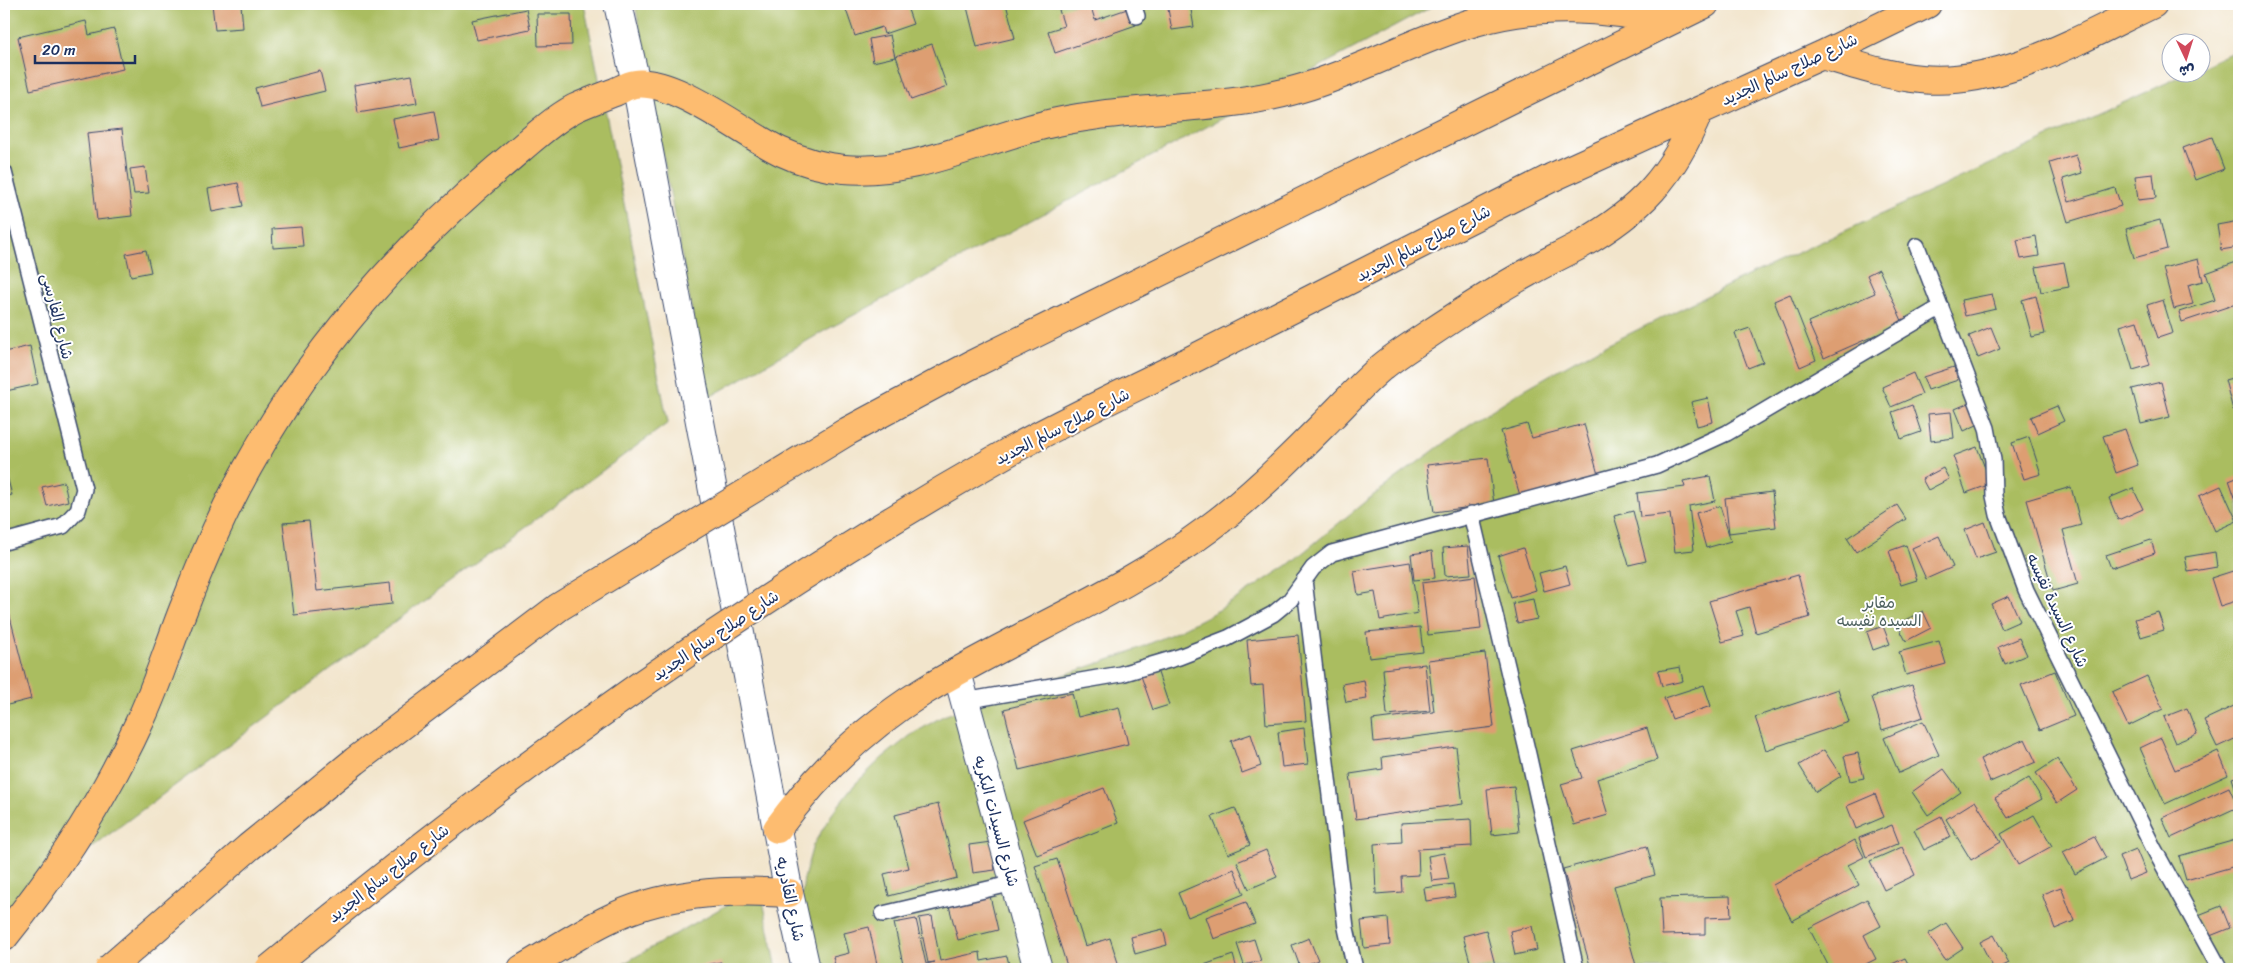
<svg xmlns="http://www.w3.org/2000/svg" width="2243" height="973" font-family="Sriracha,'Playpen Sans Arabic',sans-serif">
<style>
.green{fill:#aabd60;stroke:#62765f}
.building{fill:#dd9e72}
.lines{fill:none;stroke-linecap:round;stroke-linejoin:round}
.service-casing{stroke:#3b4a6e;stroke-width:18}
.minor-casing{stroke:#3b4a6e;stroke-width:30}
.tertiary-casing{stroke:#3b4a6e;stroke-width:30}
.trunk-casing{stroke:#3b4a6e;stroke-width:30}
.service{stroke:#fff;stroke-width:15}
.minor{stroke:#fff;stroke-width:28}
.tertiary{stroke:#fff;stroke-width:28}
.trunk{stroke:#fdbc70;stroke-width:28}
.trunk-bridge-casing{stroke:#3b4a6e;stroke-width:30;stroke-linecap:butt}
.trunk-bridge{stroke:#fdbc70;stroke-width:28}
.labels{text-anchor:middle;stroke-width:4;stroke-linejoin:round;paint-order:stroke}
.street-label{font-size:16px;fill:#1b2f5e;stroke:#fff}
.park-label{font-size:16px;fill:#4d615f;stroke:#fff}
</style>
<rect width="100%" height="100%" fill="#fff"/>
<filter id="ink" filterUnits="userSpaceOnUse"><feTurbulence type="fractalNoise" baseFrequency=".02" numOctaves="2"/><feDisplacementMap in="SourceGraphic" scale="10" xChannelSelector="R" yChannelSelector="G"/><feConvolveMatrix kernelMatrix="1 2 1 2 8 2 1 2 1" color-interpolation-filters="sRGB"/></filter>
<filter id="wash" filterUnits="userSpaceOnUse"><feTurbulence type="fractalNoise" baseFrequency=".0096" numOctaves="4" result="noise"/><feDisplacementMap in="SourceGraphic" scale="20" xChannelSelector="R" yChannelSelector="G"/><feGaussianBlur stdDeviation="1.12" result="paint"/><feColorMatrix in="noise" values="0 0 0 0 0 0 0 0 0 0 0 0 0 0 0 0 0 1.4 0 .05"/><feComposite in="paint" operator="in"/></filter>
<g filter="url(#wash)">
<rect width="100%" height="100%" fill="#f2e5cc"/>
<path class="green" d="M4,4H584L668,423L399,619L84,853L4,928Z
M635,4H1437L826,330L708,398Z
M2239,49V969H812L800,910L804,878L813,845L832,814L855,784L882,758L911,735L943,716L1123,655L1172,634L1219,610L1288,565L1367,500L1464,428L1518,393L1574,361L1745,277L2188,73L2200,72L2201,67Z
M760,886L777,969H614Z"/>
<g id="blocks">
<path class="building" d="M212,4H241L243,28L215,30Z
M844,4H906L913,24L884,34L882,27L855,36Z
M979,4H1006L1015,38L977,47L967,7Z
M1078,4H1090L1095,20L1130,8L1136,25L1055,53L1048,31L1064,26L1059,10Z
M1167,4H1190L1194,27L1172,30Z
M526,9L530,29L477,40L472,20Z
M537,14H571L572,45L538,46Z
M86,21L89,35L114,29L123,69L30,90L18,37Z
M890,35L895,57L873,62L869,39Z
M932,44L947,87L911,100L896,56Z
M320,71L325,91L260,107L255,88Z
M412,75L417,103L358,113L354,85Z
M434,111L439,140L399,148L393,119Z
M122,129L132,216L97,220L87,133Z
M2212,137L2224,169L2195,180L2183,148Z
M2076,155L2082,173L2063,179L2069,202L2115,188L2121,206L2068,222L2050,163Z
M145,167L149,193L134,194L130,169Z
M2153,174L2156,198L2138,200L2135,176Z
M238,183L243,206L212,212L208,189Z
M2160,220L2167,249L2134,258L2126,229Z
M2239,221V247L2221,250L2217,225Z
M301,227L303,246L273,248L272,229Z
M2036,236L2039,256L2021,259L2017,240Z
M146,250L151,272L131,276L126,254Z
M2198,259L2203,281L2188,285L2193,304L2174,309L2163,268Z
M2239,261V303L2182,322L2179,312L2215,300L2206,273Z
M2064,262L2069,287L2041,292L2036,267Z
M1879,269L1903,323L1824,358L1808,322L1875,293L1867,275Z
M1790,294L1816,360L1800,367L1774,301Z
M1992,294L1996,309L1965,316L1961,300Z
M2036,296L2045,334L2032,337L2022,300Z
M2163,300L2173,333L2158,338L2147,305Z
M2137,321L2150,365L2133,370L2120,326Z
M1991,327L2000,349L1978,358L1969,336Z
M1750,328L1763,362L1748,368L1735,333Z
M30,346L38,384L6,391L4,381V352Z
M1954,367L1958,380L1928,390L1923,377Z
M1913,373L1922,394L1891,407L1882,387Z
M2239,376V408L2233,410L2225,380Z
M2161,382L2170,417L2141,424L2132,389Z
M1708,398L1713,422L1697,426L1691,402Z
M1969,403L1979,424L1964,431L1955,409Z
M1912,405L1921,432L1901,439L1892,412Z
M2057,406L2064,421L2038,433L2031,417Z
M1951,412L1954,438L1931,441L1928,414Z
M1527,424L1532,438L1584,424L1599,478L1521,499L1501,431Z
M2125,429L2138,465L2116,473L2103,436Z
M2029,437L2041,474L2024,479L2012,443Z
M1977,447L1991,484L1966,493L1953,456Z
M1488,458L1494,504L1434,512L1427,465Z
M4,465L12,495L4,497Z
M1943,468L1949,479L1928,490L1922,479Z
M1710,476L1715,501L1689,506L1694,550L1675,552L1670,514L1640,517L1637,493L1685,487L1683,481Z
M2239,476V502L2237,503L2229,480Z
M64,482L68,501L47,506L42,487Z
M2221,486L2237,521L2215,531L2199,496Z
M2071,487L2081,525L2063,530L2078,584L2053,591L2027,500Z
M2133,488L2143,509L2118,520L2109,498Z
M1772,492L1776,527L1729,533L1725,498Z
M1897,505L1906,519L1856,552L1847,538Z
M1720,506L1731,541L1706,548L1696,513Z
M1633,511L1646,561L1629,565L1614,516Z
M309,521L317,591L390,583L392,604L294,615L283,523Z
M1985,522L1996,552L1976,559L1965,530Z
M1939,536L1953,567L1926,579L1912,548Z
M2151,540L2155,553L2111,568L2106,555Z
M1906,545L1917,580L1901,585L1889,551Z
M1468,546L1471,574L1445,576L1443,548Z
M1523,548L1536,590L1511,598L1498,556Z
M1432,551L1435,578L1414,580L1411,554Z
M2215,552L2217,567L2188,572L2185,557Z
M1410,562L1418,613L1380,620L1375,592L1358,595L1354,571Z
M1565,566L1570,584L1544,591L1539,573Z
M2236,570L2239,580V600L2220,606L2211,578Z
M1798,575L1810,617L1756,633L1749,607L1736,611L1744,636L1722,642L1709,601Z
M1475,576L1481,629L1428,635L1422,583Z
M2009,596L2020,621L2002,629L1991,604Z
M1533,599L1537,619L1517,623L1513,603Z
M8,609L31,699L4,706V610Z
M1923,611L1931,628L1906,641L1897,624Z
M2158,612L2164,630L2141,637L2135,619Z
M1883,626L1890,644L1873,650L1867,632Z
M1420,627L1423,652L1369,658L1366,632Z
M1298,635L1306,721L1266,724L1263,685L1251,686L1247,640Z
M2019,638L2027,655L2005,664L1998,647Z
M1939,641L1946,664L1906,675L1899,652Z
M1485,653L1494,727L1374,742L1372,720L1434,712L1428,660Z
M1425,664L1430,711L1387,715L1383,669Z
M1156,667L1169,705L1153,710L1140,673Z
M1680,667L1683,681L1662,686L1658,671Z
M2055,671L2074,716L2040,730L2021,685Z
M2147,676L2163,709L2128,726L2112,692Z
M1364,680L1367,699L1346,702L1342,684Z
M1704,685L1711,706L1672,719L1664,698Z
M1912,685L1923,717L1882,730L1872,697Z
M1838,689L1849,722L1766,750L1755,717Z
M1072,693L1078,717L1119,707L1128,744L1019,770L1004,709Z
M2236,705L2239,713V737L2217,747L2204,720Z
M2187,708L2197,734L2175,743L2164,717Z
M1923,721L1939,755L1899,773L1884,738Z
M1304,728L1308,764L1282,767L1278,732Z
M1647,728L1657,760L1597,779L1608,815L1574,825L1561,784L1582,778L1573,751Z
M1251,734L1261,766L1242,773L1231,741Z
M2161,738L2175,770L2218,751L2228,775L2165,804L2140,748Z
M2025,739L2036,762L1990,782L1980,759Z
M1456,747L1463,804L1356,819L1350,774L1383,769L1382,757Z
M1824,750L1841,776L1816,792L1799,765Z
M1858,753L1864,778L1850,781L1844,756Z
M2057,759L2077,790L2057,803L2036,773Z
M1944,769L1961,792L1928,815L1912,792Z
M2239,776V800L2232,778Z
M2029,778L2042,799L2008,818L1995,798Z
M1514,786L1519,832L1492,835L1487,789Z
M2229,787L2238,807L2171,838L2162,818Z
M1104,788L1118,823L1037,855L1023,820Z
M1875,794L1884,817L1856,829L1847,806Z
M1975,801L2001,842L1971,860L1946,819Z
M938,804L957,878L889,896L884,874L909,868L895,815Z
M1235,808L1250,845L1228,854L1212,817Z
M2034,815L2052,846L2018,865L2001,834Z
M1941,816L1951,837L1924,850L1914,830Z
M1471,819L1472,846L1418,849L1419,875L1401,876L1402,892L1376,894L1374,844L1402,842L1401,823Z
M1892,825L1899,843L1866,857L1859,838Z
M2094,836L2106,858L2075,874L2063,852Z
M2239,839V865L2186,880L2179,856Z
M1855,840L1864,857L1848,865L1859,885L1792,921L1773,885Z
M991,842L995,870L973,873L969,845Z
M1647,846L1655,875L1614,886L1637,969H1591L1563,869Z
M1902,847L1915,875L1884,890L1870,861Z
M2136,849L2146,873L2128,880L2119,856Z
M1266,850L1277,877L1249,889L1237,862Z
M1444,853L1449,879L1432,881L1428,856Z
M1057,859L1085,946L1110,938L1120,969H1068L1035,866Z
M1234,869L1244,894L1188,917L1178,893Z
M1453,884L1455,897L1426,901L1424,888Z
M2061,887L2074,921L2055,929L2042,894Z
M990,896L998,930L958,940L949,906Z
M1730,896L1731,917L1705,918V934L1662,935L1660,898Z
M1867,899L1881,926L1864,935L1876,959L1856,969H1830L1809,928Z
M1246,902L1255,924L1214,939L1206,917Z
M2221,906L2230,928L2205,938L2196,916Z
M932,916L940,961L980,952L981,961L1007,956L1010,969H904L894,923L916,919L926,964L935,962L928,963L919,918Z
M1388,918L1390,945L1364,948L1361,921Z
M1946,923L1963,948L1945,960L1928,934Z
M1532,926L1537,950L1515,955L1510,931Z
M869,927L878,969H836L833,957L849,953L844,933Z
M1163,929L1167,945L1135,954L1131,937Z
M1486,930L1495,965L1472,969L1463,936Z
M1994,935L2009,963L1997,969H1994L1980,942Z
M1309,938L1318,960L1300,967L1292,945Z
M1254,939L1261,961L1244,965L1237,944Z
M1233,955L1237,969H1199L1198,967Z
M1905,958L1911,969H1881Z
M721,962L722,969H700V966Z"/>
</g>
</g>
<g filter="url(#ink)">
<use href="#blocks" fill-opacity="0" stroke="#3b4a6e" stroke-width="1"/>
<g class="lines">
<defs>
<path id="service" d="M1133,4L1137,16
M4,172L84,489L78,510L63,526L4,542
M1917,246L1987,428L1993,460L1994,496L1998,515L2026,590L2153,847L2220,969
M1471,514L1528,754L1576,969
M1304,580L1346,928L1355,969
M964,701L1121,674L1179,657L1228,638L1273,614L1290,600L1313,568L1332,553L1657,465L1727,433L1941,307
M883,914L1014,883"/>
<path id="minor" d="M957,672L1038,969"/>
<path id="tertiary" d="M618,4L636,83L789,893L806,969"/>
<path id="trunk" d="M1822,55C1855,65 1887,76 1921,79C2001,87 2083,37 2153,4
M1523,93L1705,4
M1553,177L1822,55L1927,4
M777,829C817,774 866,727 924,691C1017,634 1120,595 1208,529C1253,496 1292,456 1331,417C1348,400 1364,382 1382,367C1395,356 1411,346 1426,336C1459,314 1492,292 1527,273C1544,263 1562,255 1580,245C1640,211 1673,176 1699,111
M4,937C59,869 106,796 142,717C159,680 170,642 185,605C203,558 223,511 248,467C311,352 398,253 498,168C520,150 550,121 575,108C588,102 602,97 615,92C622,89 628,85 635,84C675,78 745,135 782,152C801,161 823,167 844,169C915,175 977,141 1044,125C1087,114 1130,112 1173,108C1217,104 1260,101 1302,88C1361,71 1416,39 1475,22C1539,3 1603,7 1668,22
M522,969C550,953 577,935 605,921C662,892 727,889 789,893"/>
</defs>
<use href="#service" class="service-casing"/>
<use href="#minor" class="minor-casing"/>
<use href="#tertiary" class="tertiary-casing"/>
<use href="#trunk" class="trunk-casing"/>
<use href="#service" class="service"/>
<use href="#minor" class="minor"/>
<use href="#tertiary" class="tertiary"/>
<use href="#trunk" class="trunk"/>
<defs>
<path id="trunk-bridge" d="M109,969L249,847L355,761L559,607L848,431L971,365L1523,93
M269,969C501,777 747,600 1010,451C1069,418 1132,389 1193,359C1313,298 1433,238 1553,177"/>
</defs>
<use href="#trunk-bridge" class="trunk-bridge-casing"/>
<use href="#trunk-bridge" class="trunk-bridge"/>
</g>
</g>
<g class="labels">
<g class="street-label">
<text transform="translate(1789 69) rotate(-25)" y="6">شارع صلاح سالم الجديد</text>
<text transform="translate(1423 243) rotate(-27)" y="6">شارع صلاح سالم الجديد</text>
<text transform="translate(58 316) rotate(76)" y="6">شارع الفارسى</text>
<text transform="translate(1062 426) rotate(-27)" y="6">شارع صلاح سالم الجديد</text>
<text transform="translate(2058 610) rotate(65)" y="6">شارع السيدة نفيسه</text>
<text transform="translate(715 635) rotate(-34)" y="6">شارع صلاح سالم الجديد</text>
<text transform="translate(997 821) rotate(75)" y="6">شارع السيدات البكريه</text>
<text transform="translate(388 873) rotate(-38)" y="6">شارع صلاح سالم الجديد</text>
<text transform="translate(791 899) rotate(78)" y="6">شارع القادريه</text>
</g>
<g class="park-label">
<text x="1879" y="608">مقابر<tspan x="1879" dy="18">السيده نفيسه</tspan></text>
</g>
</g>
<rect width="2243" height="973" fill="none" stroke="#fff" stroke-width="20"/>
<g transform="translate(2186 58) rotate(176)"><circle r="24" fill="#ffffff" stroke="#a4acbf"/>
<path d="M0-4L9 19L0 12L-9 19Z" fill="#d1495b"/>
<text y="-8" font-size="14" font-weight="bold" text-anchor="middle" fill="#1b2f5e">ش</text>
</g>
<path d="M35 55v8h100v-8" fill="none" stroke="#1b2f5e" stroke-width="2.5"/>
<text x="42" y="55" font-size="15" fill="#1b2f5e" stroke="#ffffff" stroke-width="4" paint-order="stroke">20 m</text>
</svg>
